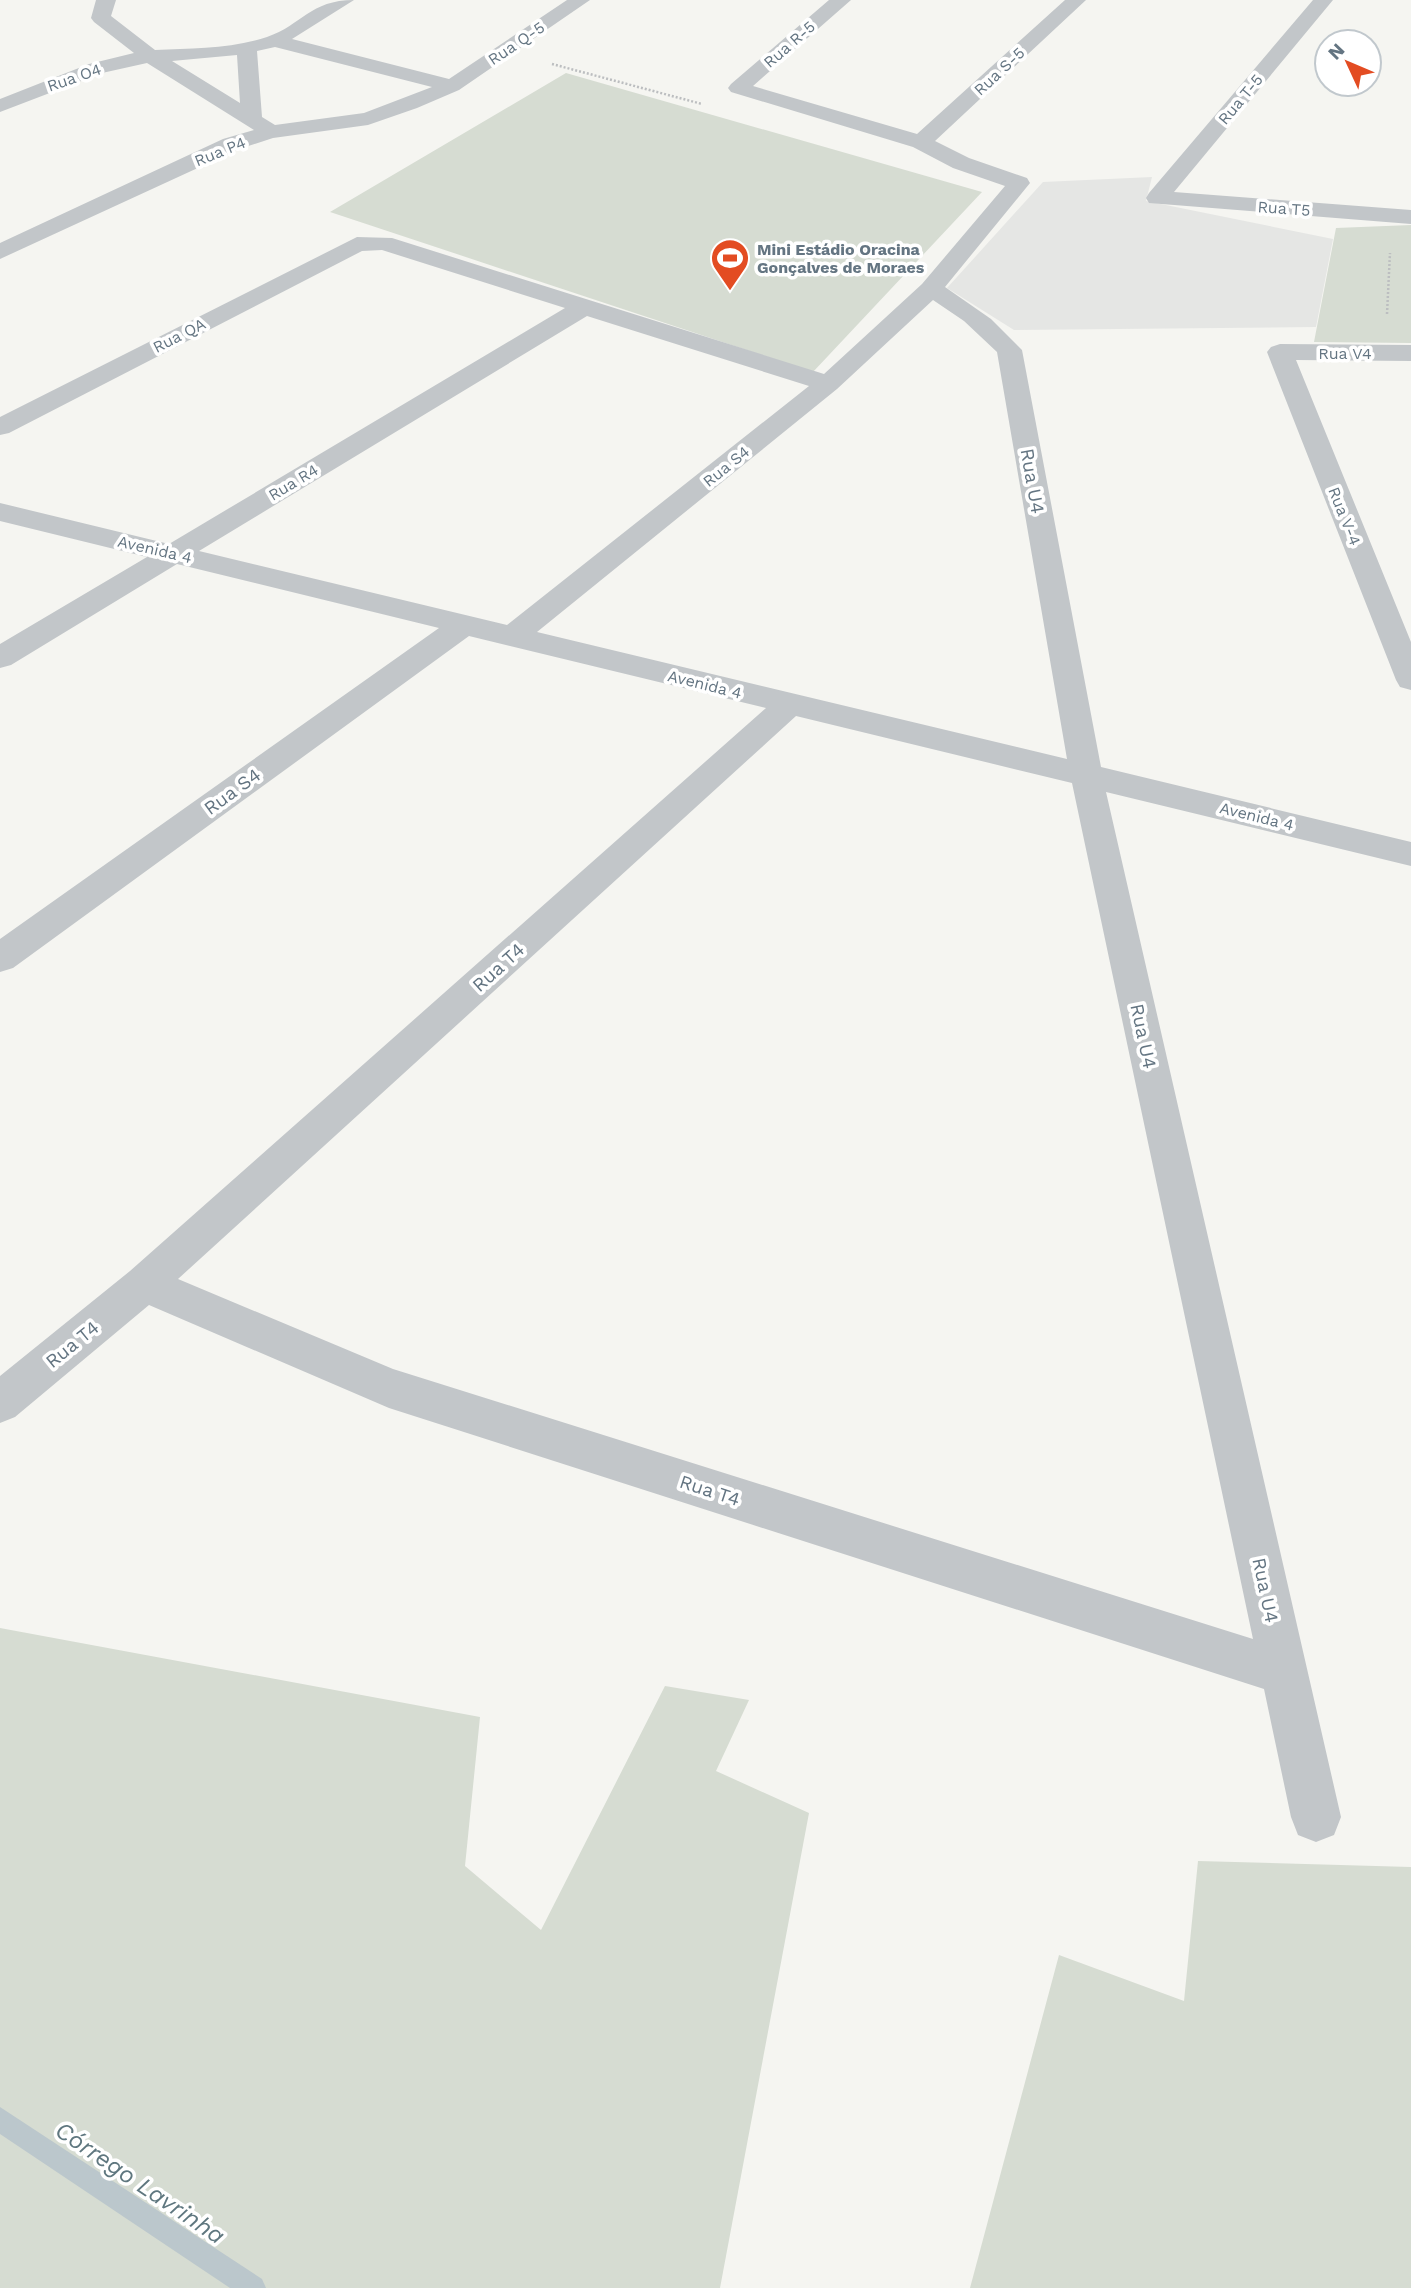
<svg xmlns="http://www.w3.org/2000/svg" width="1411" height="2288" font-family="'Work Sans',sans-serif">
<style>
.built{fill:#e5e6e4}
.green{fill:#d6dcd2}
.lines{fill:none;stroke-linecap:round;stroke-linejoin:round}
.stream{fill:#bbc7cc;fill-rule:evenodd}
.path{stroke:#bcbec0;stroke-width:2.5;stroke-dasharray:2 2;stroke-linecap:butt}
.minor{fill:#c2c6c9;fill-rule:evenodd}
.labels{text-anchor:middle;stroke-width:7;stroke-linejoin:round;paint-order:stroke}
.far-street-label{font-size:16px;fill:#647582;stroke:#fff}
.far-poi-label{font-size:16px;font-weight:bold;fill:#647582;stroke:#fff;text-anchor:start}
.street-label{font-size:19px;fill:#647582;stroke:#fff}
.near-water-label{font-size:24px;font-style:italic;fill:#5f777f;stroke:#fff}
</style>
<rect width="100%" height="100%" fill="#f5f5f1"/>
<path class="built" d="M1152,177L1146,201L1333,239L1316,327L1014,330L947,288L1043,182Z"/>
<path class="green" d="M566,73L982,192L813,372L330,212Z
M1411,225V343L1314,342L1336,228Z
M0,1628L480,1717L465,1866L541,1930L665,1686L749,1700L716,1771L809,1813L720,2288H0Z
M1198,1861L1411,1867V2288H970L1059,1955L1184,2001Z"/>
<g class="lines">
<path class="stream" d="M0,2107L262,2279L266,2288H230L0,2134Z"/>
<path class="path" d="M552,64L702,104
M1387,314L1390,253"/>
<path class="minor" d="M96,0H116L111,16L155,50C192,48 231,49 267,37C302,25 310,0 354,0L292,39L449,79L567,0H590L459,90L417,108L368,125L273,138L239,149L0,259V243L223,139L254,130L147,63L102,73L0,112V99L89,64L134,53L94,22L91,18ZM275,47L432,87L364,113L275,125L262,117L257,51ZM237,55L240,103L172,61Z
M829,0H851L753,86L917,134L1065,0H1086L935,141L969,158L1027,178L1030,183L945,287L991,319L1022,350L1101,767L1411,842V866L1106,792L1341,1817L1334,1835L1316,1842L1298,1835L1291,1817L1264,1689L389,1408L149,1305L15,1417L0,1423V1376L130,1271L766,708L469,636L13,968L0,972V939L439,628L177,564L11,665L0,668V644L147,557L0,521V503L169,544L565,308L382,250L362,251L9,433L0,435V417L357,237L392,238L824,374L922,284L1005,186L953,168L913,147L731,92L728,88L731,84ZM933,300L964,321L997,352L1067,759L537,632L837,389ZM587,316L809,386L507,625L199,551ZM796,716L1072,783L1253,1639L393,1369L178,1279Z
M1313,0H1333L1174,192L1411,210V224L1149,203L1146,198L1149,193Z
M1280,344L1411,345V361L1296,360L1411,642V690L1400,687L1396,680L1267,352L1271,347Z"/>
</g>
<defs>
<symbol id="stadium-pin" viewBox="-11 -11 22 30"><path d="M0 17L-7.5 6A9.5 9.5 0 1 1 7.5 6Z" fill="#e34c22" stroke="#fff"/><path d="M0-5a6.5 5 0 1 0 0 10a6.5 5 0 1 0 0-10ZM-3.5-1.8h7v3.6h-7Z" fill="#fff"/></symbol>
</defs>
<g fill-rule="evenodd">
<use href="#stadium-pin" x="708" y="236" width="44" height="60"/>
</g>
<g class="labels">
<g class="far-street-label">
<text transform="translate(516 43) rotate(-34)" y="6">Rua Q-5</text>
<text transform="translate(789 44) rotate(-41)" y="6">Rua R-5</text>
<text transform="translate(999 71) rotate(-43)" y="6">Rua S-5</text>
<text transform="translate(74 77) rotate(-19)" y="6">Rua O4</text>
<text transform="translate(1240 99) rotate(-50)" y="6">Rua T-5</text>
<text transform="translate(220 151) rotate(-22)" y="6">Rua P4</text>
<text transform="translate(1284 208) rotate(4)" y="6">Rua T5</text>
<text transform="translate(179 335) rotate(-27)" y="6">Rua QA</text>
<text x="1345" y="359">Rua V4</text>
<text transform="translate(726 466) rotate(-39)" y="6">Rua S4</text>
<text transform="translate(293 482) rotate(-31)" y="6">Rua R4</text>
<text transform="translate(1345 516) rotate(68)" y="6">Rua V-4</text>
<text transform="translate(155 549) rotate(13)" y="6">Avenida 4</text>
<text transform="translate(705 684) rotate(14)" y="6">Avenida 4</text>
<text transform="translate(1257 816) rotate(14)" y="6">Avenida 4</text>
</g>
<g class="far-poi-label">
<text x="757" y="255">Mini Estádio Oracina<tspan x="757" dy="18">Gonçalves de Moraes</tspan></text>
</g>
<g class="street-label">
<text transform="translate(1033 481) rotate(80)" y="7">Rua U4</text>
<text transform="translate(232 791) rotate(-36)" y="7">Rua S4</text>
<text transform="translate(498 967) rotate(-42)" y="7">Rua T4</text>
<text transform="translate(1144 1036) rotate(78)" y="7">Rua U4</text>
<text transform="translate(72 1344) rotate(-39)" y="7">Rua T4</text>
<text transform="translate(710 1490) rotate(18)" y="7">Rua T4</text>
<text transform="translate(1266 1590) rotate(78)" y="7">Rua U4</text>
</g>
<g class="near-water-label">
<text transform="translate(140 2183) rotate(34)" y="8">Córrego Lavrinha</text>
</g>
</g>
<g transform="translate(1348 63) rotate(314)"><circle r="33" fill="#ffffff" stroke="#c1c8cd" stroke-width="2"/>
<path d="M0-5L12 26L0 18L-12 26Z" fill="#e34c22"/>
<text y="-10" font-size="19" font-weight="bold" text-anchor="middle" fill="#647582">N</text>
</g>
</svg>
